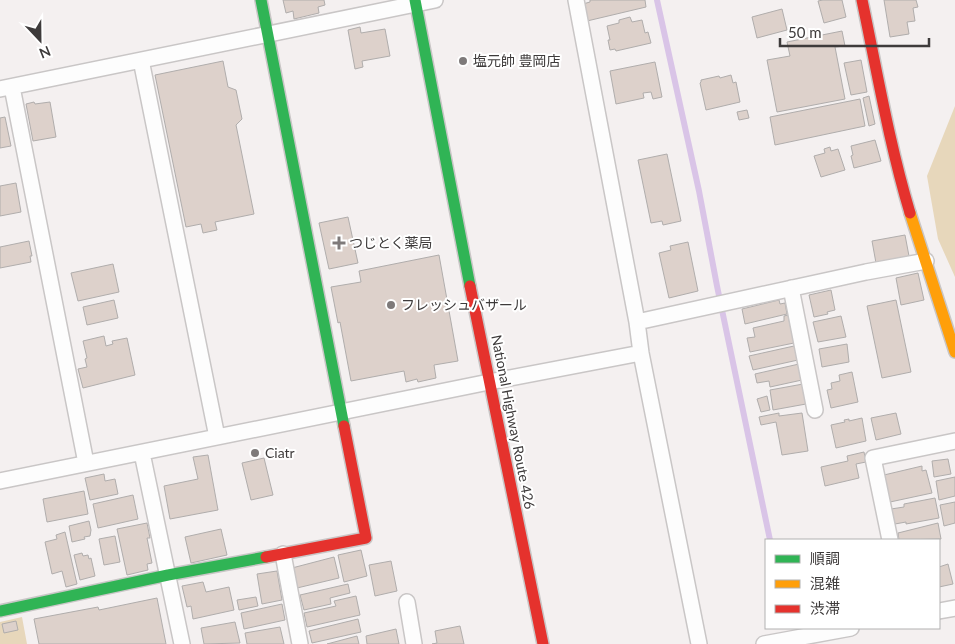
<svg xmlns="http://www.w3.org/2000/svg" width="955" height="644" font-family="Lato,'Noto Sans JP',sans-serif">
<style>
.green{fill:#e7d7bb}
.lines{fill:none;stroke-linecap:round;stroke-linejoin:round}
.stream{stroke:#d9c4e7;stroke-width:6}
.building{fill:#ddd1cb;stroke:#b0adac}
.street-casing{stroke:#c9c6c6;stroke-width:18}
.fast-casing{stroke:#c9c6c6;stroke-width:14}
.slow-casing{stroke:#c9c6c6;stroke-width:14}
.jam-casing{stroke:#c9c6c6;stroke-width:14}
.street{stroke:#fdfdfd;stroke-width:15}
.fast{stroke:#30b455;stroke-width:11}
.slow{stroke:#ff9f0a;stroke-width:11}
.jam{stroke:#e5322d;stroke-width:11}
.poi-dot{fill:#7e7a7a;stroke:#fff;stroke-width:2}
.labels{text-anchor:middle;stroke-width:4;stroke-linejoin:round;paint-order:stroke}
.poi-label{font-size:14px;fill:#3e3b3b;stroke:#fff;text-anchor:start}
.street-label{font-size:14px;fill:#3e3b3b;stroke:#fff}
</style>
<rect width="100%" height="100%" fill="#f4f0f0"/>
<path class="green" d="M955,106V277L938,239L927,176Z
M22,617L27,644H0V622Z"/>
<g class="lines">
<path class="stream" d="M657,0L699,191L717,286L770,540"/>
</g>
<path class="building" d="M283,0H324L325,5L318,7L319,13L294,19L293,11L286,13Z
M590,0H645L646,7L587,21L583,4L590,2Z
M823,0H842L846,17L824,23L818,1Z
M884,0H916L918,7L913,8L915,21L907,22L909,34L890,37Z
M782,9L787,30L757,38L752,17Z
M630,17L632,22L642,20L645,33L648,32L651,43L616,51L615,49L610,50L608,40H610L607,26L619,23V20Z
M360,27L361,33L385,29L390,56L362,61L363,67L355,69L348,30Z
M842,31L845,46L835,47L845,99L777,112L767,60L790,56L787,42Z
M861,60L867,92L851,95L844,63Z
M223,61L228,87L236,90L242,119L236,125L254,214L215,222L217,230L203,233L201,224L186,227L155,75Z
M655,62L662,97L653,99L651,92L643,93L644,98L616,104L610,71Z
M731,75L733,83L736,82L740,102L706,110L700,83L701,82V80L719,76L720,78Z
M869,96L875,124L869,126L863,98Z
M860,99L865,126L775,145L770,117Z
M34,102L35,104L50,102L56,137L33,141L26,104Z
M747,110L749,118L739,120L737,112Z
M5,117L11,146L0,148V118Z
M875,140L881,161L854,168L851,156L853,155L851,146Z
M830,147L831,151L838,149L845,170L821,177L814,156L825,153L824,149Z
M667,154L681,221L663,225L662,221L651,223L638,160Z
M16,183L21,212L0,216V186Z
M348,217L358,263L329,269L319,223Z
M905,235L909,256L876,263L872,241Z
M29,241L32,256H30L31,262L0,268V247Z
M688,242L698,291L669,298L659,253L671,250L670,246Z
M439,255L458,361L434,365L436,378L418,382L417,379L406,382L404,371L351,381L340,322L338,323L331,287L361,282L359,271Z
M113,264L119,292L78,301L71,273Z
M918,273L924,300L901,305L896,278Z
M831,290L835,310L827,312L828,314L814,317L809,295Z
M114,300L118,318L87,325L83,307Z
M779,300L780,304L785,303L787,314L745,324L742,309Z
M896,300L911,372L882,378L867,306Z
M788,315L794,343L750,352L747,338L755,337L753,328L784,321V316Z
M841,316L846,337L818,342L813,322Z
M104,336L106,346L113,344L112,341L127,338L135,375L83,388L78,369L87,367L85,359L87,358L83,341Z
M847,344L849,362L822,367L819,349Z
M794,346L798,360L753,370L749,356Z
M799,364L802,380L770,387L769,381L757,383L755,374Z
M852,372L858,402L831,408L827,390L832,389L831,383L840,381L839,375Z
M803,384L806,404L773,410L770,390Z
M767,396L770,410L761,412L757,399Z
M779,413V416L802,413L808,451L782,455L776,422L761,425L759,417Z
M896,413L901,434L876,440L871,418Z
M862,418L866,441L836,448L831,425L845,422L844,420L849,419V421Z
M864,452L866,462L856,464L859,478L825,486L821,467L848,461L847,456Z
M208,455L218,510L170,519L164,486L198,479L193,457Z
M264,458L273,495L251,500L242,463Z
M948,459L951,474L934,477L932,461Z
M922,466V471L926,470L932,493L890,502L884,475Z
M104,474L105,481L115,479L118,494L90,500L85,478Z
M955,477V496L939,500L936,481Z
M84,491L88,514L47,522L43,499Z
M133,495L138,519L98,528L93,504Z
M935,498L939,518L906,524V522L895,524L891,509L904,507V504Z
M955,502V523L944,526L940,505Z
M89,521L91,530L90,536L84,537L85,539L72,542L69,526Z
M147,523L150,538H147L152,563L147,564L148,570L127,575L117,529Z
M938,523L941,539L899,540L898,533Z
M221,529L227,555L191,563L185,537Z
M65,532L77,584L66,587L62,571L52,574L45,542L57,539L56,535Z
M115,536L120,562L104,565L99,539Z
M361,550L367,576L344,582L338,555Z
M82,553L83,556L88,555L89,559L91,558L95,576L80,580L74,555Z
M334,557L339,578L297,588L292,568Z
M391,561L397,591L375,596L369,565Z
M948,564L953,584L939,587V567Z
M277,571L282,600L262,604L257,574Z
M203,582L206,592L229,587L234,610L193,619L191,606L187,607L182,586Z
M348,584L350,593L330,598L331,604L304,610L300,595Z
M356,596L360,615L307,627L304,613L336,606L334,601Z
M256,597L258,606L239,610L237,600Z
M157,598L166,644H39L34,619L98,607L99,610Z
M282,604L285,620L244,629L241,613Z
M358,619L361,632L312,643L309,631Z
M16,621L18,630L4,633L2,624Z
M235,622L240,643L204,644L201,628Z
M460,626L464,644H432L437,643L435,631Z
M280,627L284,644H247L245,633Z
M396,629L399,644H367L366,636Z
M357,636L359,644H327Z"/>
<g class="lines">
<defs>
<path id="street" d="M576,0L637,322L641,353L699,644
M141,60L217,437
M12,87L86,463
M0,89L435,0
M791,288L815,410
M637,322L866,272L926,261
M142,453L182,644
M0,481L489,382L641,353
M890,540L873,458L955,441
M283,554L300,644
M407,602L414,644
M939,611L955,608
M764,644L851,628"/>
<path id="fast" d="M261,0L344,426
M415,0L470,286
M0,611L168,575L266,557"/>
<path id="slow" d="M910,213L955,352"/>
<path id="jam" d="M862,0C877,71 889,143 910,213
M470,286L543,644
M266,557L366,538L344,426"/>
</defs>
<use href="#street" class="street-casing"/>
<use href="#fast" class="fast-casing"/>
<use href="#slow" class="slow-casing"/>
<use href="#jam" class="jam-casing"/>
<use href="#street" class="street"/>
<use href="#fast" class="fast"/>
<use href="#slow" class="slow"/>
<use href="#jam" class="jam"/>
</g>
<g class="poi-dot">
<circle cx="463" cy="61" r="5"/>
<path d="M336.5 235.5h5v5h5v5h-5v5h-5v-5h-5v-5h5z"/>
<circle cx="391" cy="305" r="5"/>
<circle cx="255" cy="453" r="5"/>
</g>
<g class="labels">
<g class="poi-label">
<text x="473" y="66">塩元帥 豊岡店</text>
<text x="349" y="248">つじとく薬局</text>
<text x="401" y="310">フレッシュバザール</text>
<text x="265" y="458">Ciatr</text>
</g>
<g class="street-label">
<text transform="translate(513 422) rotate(79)" y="5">National Highway Route 426</text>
</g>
</g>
<rect x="765" y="539" width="175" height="90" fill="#ffffff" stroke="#b2b1b1"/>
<rect x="775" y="555" width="25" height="8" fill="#30b455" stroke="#b2b1b1"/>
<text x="810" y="564" font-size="15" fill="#3e3b3b">順調</text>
<rect x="775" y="580" width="25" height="8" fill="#ff9f0a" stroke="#b2b1b1"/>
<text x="810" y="589" font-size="15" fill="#3e3b3b">混雑</text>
<rect x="775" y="605" width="25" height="8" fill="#e5322d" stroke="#b2b1b1"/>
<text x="810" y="614" font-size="15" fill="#3e3b3b">渋滞</text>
<g transform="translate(40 40) rotate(158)" stroke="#ffffff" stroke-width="4" paint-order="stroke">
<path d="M0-4L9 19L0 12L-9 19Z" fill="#3e3b3b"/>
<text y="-8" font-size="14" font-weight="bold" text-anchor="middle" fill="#3e3b3b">N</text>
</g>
<path d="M780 38v8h149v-8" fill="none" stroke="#3e3b3b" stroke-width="2.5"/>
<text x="788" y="38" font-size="15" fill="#3e3b3b" stroke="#ffffff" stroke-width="4" paint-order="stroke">50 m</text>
</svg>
